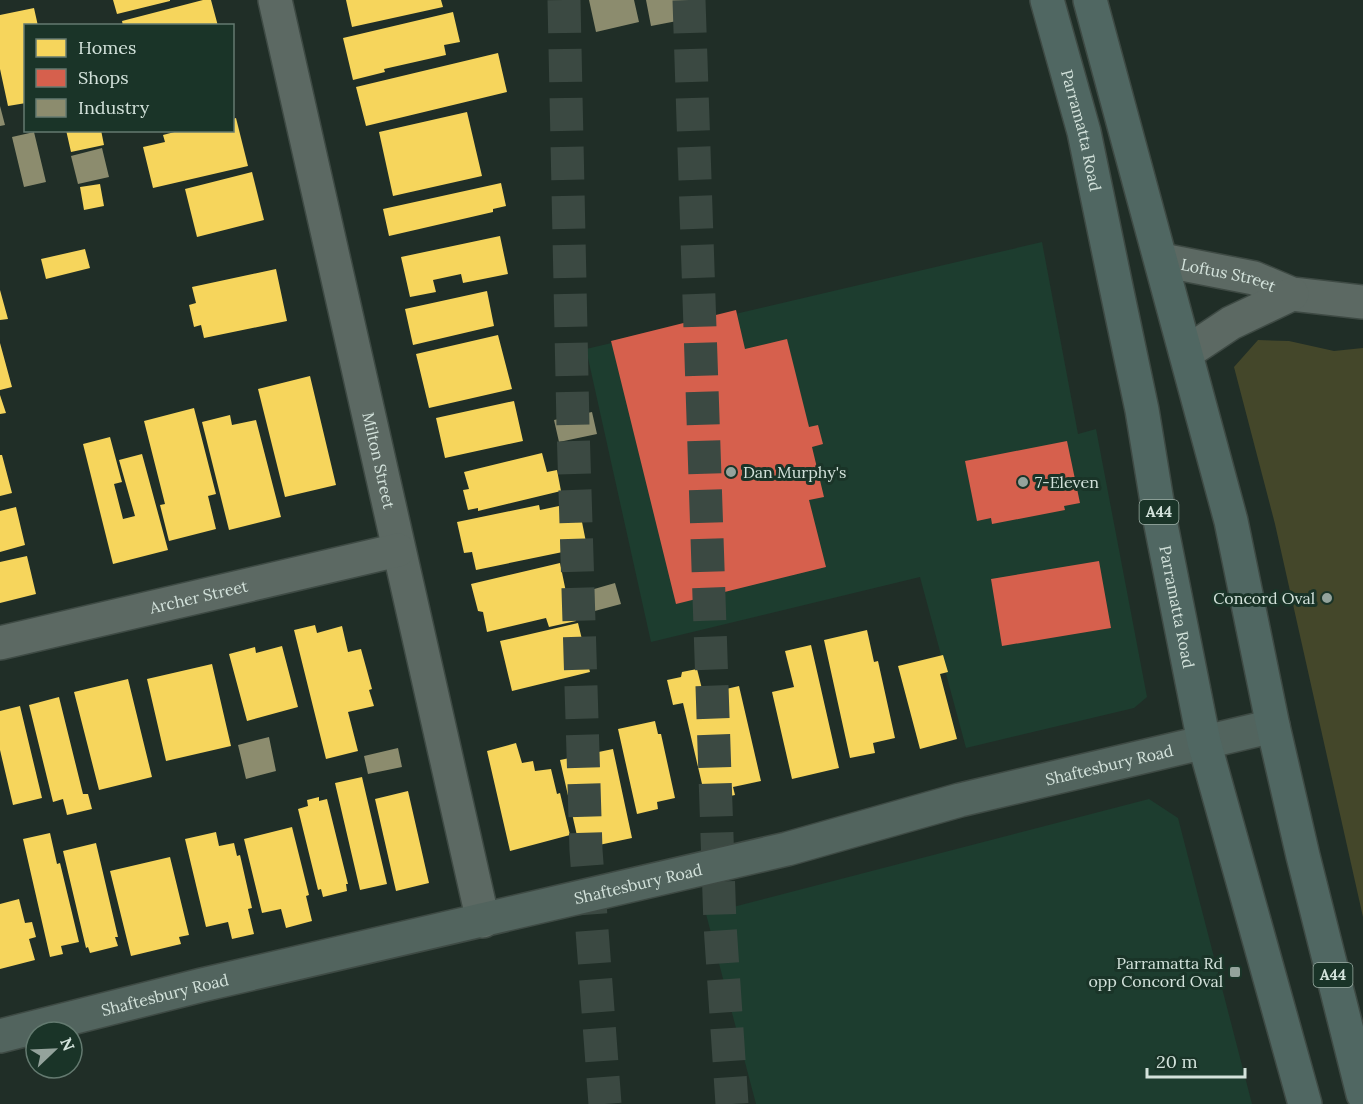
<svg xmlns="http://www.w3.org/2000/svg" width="1363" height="1104" font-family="Lora,serif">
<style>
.built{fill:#1d3d2f}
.green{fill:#44472a}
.homes{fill:#f6d55c}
.shops{fill:#d6604d}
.industry{fill:#8c8c6e}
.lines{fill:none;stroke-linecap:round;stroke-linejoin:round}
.highway-tunnel{stroke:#3b4942;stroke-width:33;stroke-dasharray:33 16;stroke-linecap:butt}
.minor-casing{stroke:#3e4a44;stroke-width:36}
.major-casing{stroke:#3e4a44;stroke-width:36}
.highway-casing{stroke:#3e4a44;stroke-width:36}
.minor{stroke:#5c6963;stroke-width:33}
.major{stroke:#52645e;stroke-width:33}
.highway{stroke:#506762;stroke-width:33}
.poi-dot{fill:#94a39c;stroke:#1a3428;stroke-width:2}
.labels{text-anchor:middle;stroke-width:6;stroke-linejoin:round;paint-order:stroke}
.shield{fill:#1a3428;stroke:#9caea5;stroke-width:1.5}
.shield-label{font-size:15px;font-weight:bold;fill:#d3e2db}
.street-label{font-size:16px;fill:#d3e2db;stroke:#1a3428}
.poi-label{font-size:16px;fill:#d3e2db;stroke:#1a3428;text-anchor:start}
</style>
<rect width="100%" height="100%" fill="#202e27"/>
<path class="built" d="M1042,242L1078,434L1096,429L1147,697L1134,708L966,748L920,577L651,642L586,349Z
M1149,799L1178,818L1252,1104H756L706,914Z"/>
<path class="green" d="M1258,340L1289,341L1334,351L1363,348V917L1275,524L1234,367Z"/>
<path class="homes" d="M113,0H170V1L117,14Z
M203,0H211L218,26H123L122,21Z
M346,0H441L443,7L352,27Z
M34,8L38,26H26V103L8,106L0,69V15Z
M453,12L460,42L444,45L446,55L384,69L385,72L353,80L343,38Z
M498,53L507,92L366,126L356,87Z
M467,112L482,176L393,196L379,132Z
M236,118L248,166L153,188L143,147L165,142L163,135L182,130H232V119Z
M66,130H101L104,145L71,152Z
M252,172L264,220L197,237L185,189Z
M501,183L506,206L493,209V212L389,236L383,209Z
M100,184L104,206L84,210L80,187Z
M500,236L508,274L463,283L461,274L433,280L436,292L410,297L401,257Z
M85,249L90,268L46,279L41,259Z
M276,269L287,321L204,338L201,325L194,327L189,305L196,303L192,287Z
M0,290L8,319L0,320Z
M487,291L494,326L413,345L405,309Z
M498,335L512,389L429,408L416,354Z
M0,343L12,387L0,390Z
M310,376L336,485L285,497L258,389Z
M0,395L6,413L0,414Z
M514,401L523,441L445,458L436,418Z
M194,408L216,494L208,496L216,529L169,541L160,505L165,504L144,421Z
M230,415L232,425L256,420L281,517L229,530L202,422Z
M110,437L122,482L114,484L123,519L135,516L119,460L142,454L168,550L113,564L83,444Z
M542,453L547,472L557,470L561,491L478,511V508L468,510L463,490L469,489L464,472Z
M0,455H2L12,493L0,496Z
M578,502L587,547L476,570L472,552L464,553L457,522L539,505L540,510Z
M16,507L25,545L0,552V511Z
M27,556L36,594L0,603V562Z
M560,563L566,592L570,591L576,621L549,627L546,618L487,632L483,612L478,611L471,584Z
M578,623L590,672L512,691L500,641Z
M315,625L317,633L342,626L348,652L361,649L372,689L369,690L374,706L348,712L358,751L326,759L294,630Z
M867,630L874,662L878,661L895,738L873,743L875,753L850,758L824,640Z
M811,645L839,768L792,779L772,692L794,687L785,651Z
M282,646L298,707L247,721L229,654L255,647L256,653Z
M943,655L948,672L940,674L957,739L920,749L898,666Z
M212,664L231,746L166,761L147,679Z
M697,669L702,689L708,687L709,693L739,686L761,781L733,787L735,795L706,801L683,703L673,705L667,680L681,677L682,672Z
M128,679L152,777L99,790L74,692Z
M59,697L83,794H88L92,809L67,815L63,799L53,802L29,705Z
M20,706L42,798L13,805L0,750V711Z
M655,721L658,734H661L675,798L657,802L658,809L637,814L618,729Z
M516,743L522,763L533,761L535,771L551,769L557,794L560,793L570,835L510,851L487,751Z
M613,749L632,838L580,849L560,760Z
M362,777L387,884L360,890L335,783Z
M408,791L429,883L396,891L375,799Z
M319,797V801L327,799L348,884H346L347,891L323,897L321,889L318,890L298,809L308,806L307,800Z
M292,827L309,895L306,896L312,921L286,928L281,909L262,913L244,839Z
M216,832L219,846L234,843L237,856L240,855L252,908L248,909L254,934L232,939L228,922L206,927L185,839Z
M50,833L57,864L60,863L79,942L61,946L63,954L50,957L23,839Z
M96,843L118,937H115L118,946L90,953L88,947L86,948L63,851Z
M170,857L189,935L179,937L181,944L131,956L110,871Z
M19,899L25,923L32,922L36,937L29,939L35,960L0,969V904Z"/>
<path class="shops" d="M736,310L745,349L787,339L809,427L818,425L823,444L812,447L824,497L809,500L826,567L676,604L611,341Z
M1067,441L1080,503L1064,506L1065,510L992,524L991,518L977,521L965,461Z
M1099,561L1111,628L1002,646L991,579Z"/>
<path class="industry" d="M589,0H634L639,22L596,32Z
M646,0H700L703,16L651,26Z
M0,106L5,125L0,126Z
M34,132L46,182L24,187L12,137Z
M102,148L109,177L78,184L71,156Z
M592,412L597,434L559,442L554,420Z
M615,583L621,604L576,616L570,596Z
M269,737L276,771L246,779L238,745Z
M398,748L402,767L368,774L364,756Z"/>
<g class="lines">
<path class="highway-tunnel" d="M564,0L573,426L586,850L605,1104
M689,0L720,925L732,1104"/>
<defs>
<g id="minor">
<path id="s1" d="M275,0L483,921"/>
<path id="s2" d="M1162,260L1254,278L1292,294L1363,302"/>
<path d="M1186,353L1231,323L1292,294"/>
<path id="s3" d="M0,643L398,550"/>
</g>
<g id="major">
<path id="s4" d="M0,1036L202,985L787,849L960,800L1273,726"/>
</g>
<g id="highway">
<path id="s5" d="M1047,0L1084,132L1115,282L1142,410L1160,520L1204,742L1305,1104"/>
<path d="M1090,0L1231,521L1273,726L1303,856L1363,1094"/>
</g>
</defs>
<use href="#minor" class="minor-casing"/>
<use href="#major" class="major-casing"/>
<use href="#highway" class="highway-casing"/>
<use href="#minor" class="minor"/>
<use href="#major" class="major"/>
<use href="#highway" class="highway"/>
</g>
<g class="poi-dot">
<circle cx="731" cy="472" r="6"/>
<circle cx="1023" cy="482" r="6"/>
<circle cx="1327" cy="598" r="6"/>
<rect x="1229" y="966" width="12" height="12" rx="3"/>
</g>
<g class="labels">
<g class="shield">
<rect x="1139.5" y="500" width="39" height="24" rx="4.5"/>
<rect x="1313.5" y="963" width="39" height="24" rx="4.5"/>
</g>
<g class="shield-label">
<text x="1159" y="517">A44</text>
<text x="1333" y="980">A44</text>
</g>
<g class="street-label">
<text dy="6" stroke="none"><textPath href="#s5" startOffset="135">Parramatta Road</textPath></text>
<text dy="6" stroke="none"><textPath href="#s2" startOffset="68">Loftus Street</textPath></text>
<text dy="6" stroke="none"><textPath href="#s1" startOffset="472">Milton Street</textPath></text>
<text dy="6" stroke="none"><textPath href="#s3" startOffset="204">Archer Street</textPath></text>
<text dy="6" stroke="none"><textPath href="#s5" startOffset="621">Parramatta Road</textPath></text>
<text dy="6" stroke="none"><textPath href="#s4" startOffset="1142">Shaftesbury Road</textPath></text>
<text dy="6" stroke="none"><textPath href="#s4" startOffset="656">Shaftesbury Road</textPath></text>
<text dy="6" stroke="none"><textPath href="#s4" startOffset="170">Shaftesbury Road</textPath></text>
</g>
<g class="poi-label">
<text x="743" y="478">Dan Murphy's</text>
<text x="1035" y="488">7-Eleven</text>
<text x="1315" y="604" text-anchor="end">Concord Oval</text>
<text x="1223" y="969" text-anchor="end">Parramatta Rd<tspan x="1223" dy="18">opp Concord Oval</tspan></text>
</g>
</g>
<rect x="24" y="24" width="210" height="108" fill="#1a3428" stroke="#647a70" stroke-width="1.5"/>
<rect x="36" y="39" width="30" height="18" fill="#f6d55c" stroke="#647a70" stroke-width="1.5"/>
<text x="78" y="54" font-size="18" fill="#d3e2db">Homes</text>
<rect x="36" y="69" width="30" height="18" fill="#d6604d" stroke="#647a70" stroke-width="1.5"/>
<text x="78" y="84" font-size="18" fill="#d3e2db">Shops</text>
<rect x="36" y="99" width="30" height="18" fill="#8c8c6e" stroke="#647a70" stroke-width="1.5"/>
<text x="78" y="114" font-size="18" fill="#d3e2db">Industry</text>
<g transform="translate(54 1050) rotate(67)"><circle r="28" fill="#1a3428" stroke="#647a70" stroke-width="1.5"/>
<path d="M0-4.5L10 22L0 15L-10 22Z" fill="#94a39c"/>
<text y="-9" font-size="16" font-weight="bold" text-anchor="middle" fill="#d3e2db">N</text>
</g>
<path d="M1147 1068v9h98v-9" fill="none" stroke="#d3e2db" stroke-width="3"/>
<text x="1156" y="1068" font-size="18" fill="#d3e2db" stroke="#1a3428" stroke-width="4.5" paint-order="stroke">20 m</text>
</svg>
